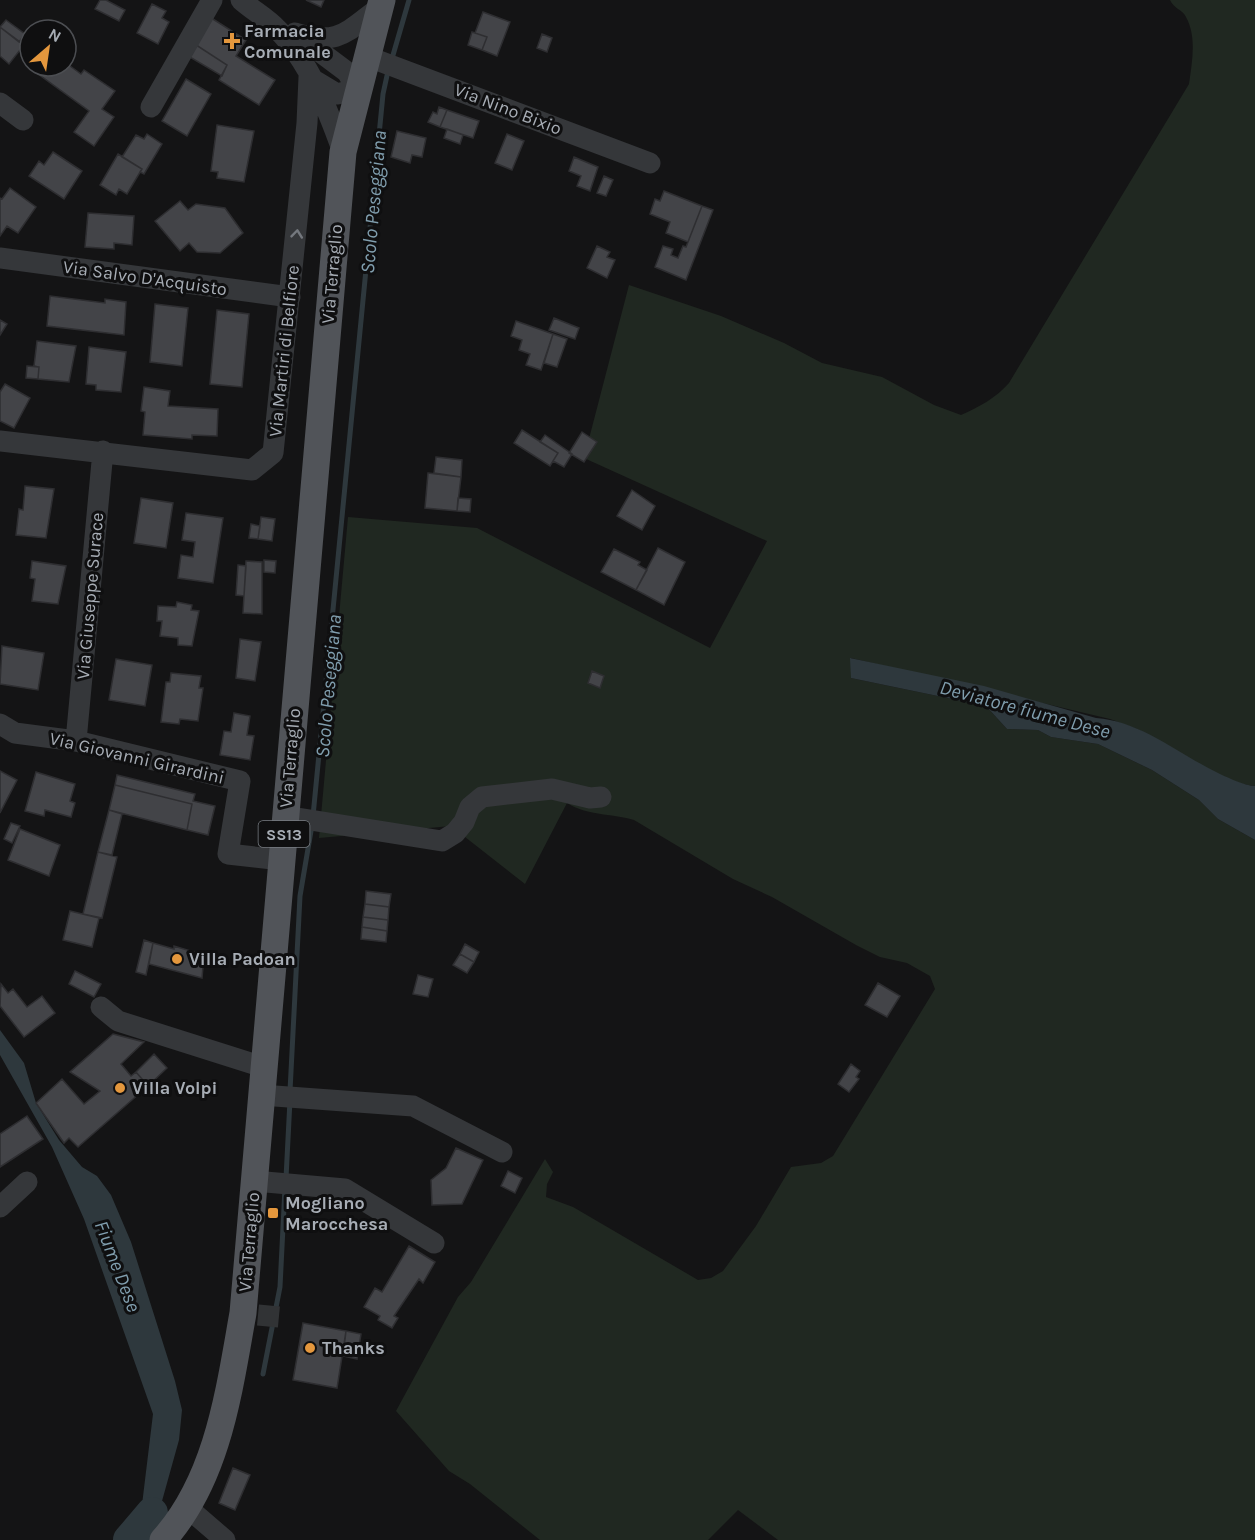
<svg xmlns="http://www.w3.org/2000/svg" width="1255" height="1540" font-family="Karla,sans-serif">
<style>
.green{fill:#202821}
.water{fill:#2e383d}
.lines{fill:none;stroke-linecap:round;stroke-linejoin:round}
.stream{stroke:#2e383d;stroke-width:5}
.river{stroke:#2e383d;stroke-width:32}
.building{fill:#434448;stroke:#2e2e31;stroke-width:1.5}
.minor-tunnel{stroke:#313335;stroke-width:21;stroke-dasharray:21 10;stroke-linecap:butt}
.minor{stroke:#35373a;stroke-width:21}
.major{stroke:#515459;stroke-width:27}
.oneway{stroke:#74787e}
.poi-dot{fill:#e4973d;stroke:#0f0f10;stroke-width:2}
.labels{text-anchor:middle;stroke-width:6;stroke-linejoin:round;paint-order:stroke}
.shield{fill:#0f0f10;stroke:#797e84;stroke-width:1.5}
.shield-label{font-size:16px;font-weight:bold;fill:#a7adb5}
.poi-label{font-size:18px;font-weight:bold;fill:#a7adb5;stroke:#0f0f10;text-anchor:start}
.street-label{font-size:18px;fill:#a7adb5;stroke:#0f0f10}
.water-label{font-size:20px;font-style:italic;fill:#809eae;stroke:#0f0f10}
</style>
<rect width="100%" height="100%" fill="#141415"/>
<path class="green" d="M1170,0H1255V786C1222,783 1178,752 1149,735C1137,728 1123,724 1110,719L851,658V678L986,706L1007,729L1038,730L1051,737L1098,744L1152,770L1199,800L1218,819L1255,840V1540H778L738,1510L708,1540H540L470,1484L449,1471L396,1411L458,1297L471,1282L545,1159L553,1172L547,1184L546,1197L573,1207L698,1280L711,1278L723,1271L756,1226L791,1167L821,1163L833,1156L935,989L930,976L907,963L880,957L856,945L772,897L733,879L634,820C610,813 588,816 567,803L525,884L451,826L319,838L348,517L477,528L710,648L767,541L584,458L629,285L721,316L784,343L822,363L882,377L934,405L961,415C979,407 996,398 1009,383L1189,84C1192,62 1197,37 1186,17C1182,9 1174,9 1170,0Z"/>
<path class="water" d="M850,658L984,686L1096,718C1141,721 1180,755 1220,774C1231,779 1243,785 1255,786V840L1218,819L1199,800L1152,770L1098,744L1051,737L1038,730L1007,729L986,706L851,678Z
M0,1030L24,1063L36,1103L59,1140L82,1167L97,1176L111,1195L131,1242L175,1381L182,1410L179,1440L157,1519L140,1540H133L141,1513L153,1414L84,1219L52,1147L0,1055Z"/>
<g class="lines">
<path class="stream" d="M391,62L409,0
M313,816L383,94L388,71
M290,1091L300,896L312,825
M286,1178L290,1100
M263,1374L280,1287L285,1187"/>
<path class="river" d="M129,1540L152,1513"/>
</g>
<path class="building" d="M100,0H106L125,10L119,21L95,9Z
M306,0H324L321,7Z
M152,4L166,11L162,18L169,22L158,44L137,33Z
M483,12L510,22L497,56L482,50L487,37L475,33Z
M205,14L246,40L236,56L275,80L259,105L219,80L227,65L190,41Z
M6,20L25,34L19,42L0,27Z
M0,27L24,45L9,64L0,56Z
M472,32L487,37L482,50L468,45Z
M542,34L552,38L547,52L537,48Z
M190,41L227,65L222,76L183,53Z
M66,63L81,74L84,70L115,91L102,109L114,117L94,146L74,132L89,111L34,71L37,66H66Z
M186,79L211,94L187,136L162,121Z
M439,107L447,110L440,127L428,122L433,112L437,114Z
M447,110L479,121L473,138L440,127Z
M217,125L254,131L244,182L217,178L218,172L211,171Z
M447,129L463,135L460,144L444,138Z
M397,131L426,138L422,157L412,155L410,163L391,157Z
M147,134L162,144L144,174L140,172L142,169L122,157L136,135L144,139Z
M507,134L524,141L512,170L495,163Z
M53,152L82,171L64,199L29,176L39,161L44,165Z
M118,154L142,169L127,194L119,189L116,195L100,185Z
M574,157L598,167L590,191L577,186L581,176L569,171Z
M604,176L613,180L606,196L597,193Z
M10,188L36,207L18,233L7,226L0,236V198L2,199Z
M664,191L702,206L688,242L666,233L670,222L650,214L655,199L660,201Z
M180,201L188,210L196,204L225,208L243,233L220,253L197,252L189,243L180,251L155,221Z
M702,206L713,210L686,280L655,267L663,246L673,249L671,255L678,258L683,246L686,247Z
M88,213L134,216L132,245L114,243V249L85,247Z
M597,246L610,252L607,257L615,260L607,278L587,268Z
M50,296L105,303V299L126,302L124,335L47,326Z
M155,304L188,308L182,366L150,362Z
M217,310L249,314L242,387L210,384Z
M554,318L579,328L575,339L549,330Z
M0,320L7,324L0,335Z
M516,321L553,334L541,370L526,365L530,354L519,350L522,340L511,336Z
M553,334L567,339L557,367L544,363Z
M37,341L76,346L69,382L38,379L39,367L34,366Z
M89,347L126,352L121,392L96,390V385L86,384Z
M27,366L39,367L38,379L26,378Z
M5,384L30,398L14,428L0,421V392Z
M144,387L170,391L168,406L218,409L217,436L192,435V439L143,435L145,412L141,411Z
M522,430L558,453L550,466L514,443Z
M582,432L597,442L584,462L569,453Z
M545,435L572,454L564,467L553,461L558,453L540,442Z
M436,457L462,460L461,477L434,473Z
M428,473L461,477L457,511L425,508Z
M25,486L54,489L46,538L16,535L19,509L23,510Z
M632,490L655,506L642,530L617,516Z
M141,498L173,503L166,548L134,543Z
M458,498L471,499L470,512L457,511Z
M186,513L223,518L213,583L178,578L181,555L193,557L195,542L182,540Z
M261,517L275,519L272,541L258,539Z
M251,524L260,526L258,539L249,538Z
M658,548L685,562L664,605L636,590Z
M614,549L640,562L638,565L647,570L636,590L601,572Z
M264,560L276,561L275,573L264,572Z
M32,561L66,566L58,604L32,601L35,579L30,578Z
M246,561L262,562V614L243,613Z
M238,565L246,566L244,596L236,595Z
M177,602L192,605L191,610L199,611L192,646L178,645V638L160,636L162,621H157L158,606L176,607Z
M240,639L261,642L255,681L236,678Z
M2,646L44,653L38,690L0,684Z
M116,659L152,665L145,706L109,700Z
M592,671L604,676L600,688L588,683Z
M171,673L201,676L199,688H203L198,721L180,719L179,724L161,722L166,682H170Z
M234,713L250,716L247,735L254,736L250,760L220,755L224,731L231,732Z
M0,771L17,780L0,813Z
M36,772L75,784L70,801L75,803L71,817L45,810L44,816L25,811Z
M117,775L195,794L193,801L215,806L208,835L187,830L192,804L115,785Z
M115,785L192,804L187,830L109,810Z
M109,810L122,814L112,855L98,852Z
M11,823L20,826L12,843L4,839Z
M20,829L60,845L49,876L8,860Z
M98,852L117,857L102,918L83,914Z
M366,891L391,894L389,907L365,904Z
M365,904L389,907L388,920L363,917Z
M70,911L99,918L92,947L63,940Z
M363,917L388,920L387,931L362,927Z
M362,927L387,931L386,942L361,939Z
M144,940L153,943L146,975L136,972Z
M153,943L174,949V946L204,955L202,978L149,964Z
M465,944L479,952L474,962L460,954Z
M460,954L474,962L467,973L453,965Z
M75,971L101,984L94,997L69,984Z
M418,975L433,979L428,997L413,994Z
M878,983L900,996L887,1017L865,1005Z
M1,984L8,993L13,989L27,1007L42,996L55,1013L24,1037L0,1006Z
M113,1034L144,1042L121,1064L131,1076L136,1072L148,1086L78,1147L69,1138L64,1143L36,1103L62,1079L84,1104L100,1091L70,1072Z
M154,1054L167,1068L148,1086L136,1072Z
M851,1064L860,1071L856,1077L859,1079L849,1092L838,1084Z
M27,1116L43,1139L0,1167V1134Z
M456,1148L483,1160L462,1204L432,1205L431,1180L446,1168Z
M508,1171L522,1178L515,1193L501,1186Z
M409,1246L435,1262L423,1283L419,1279L394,1316L398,1318L392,1328L378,1320L380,1316L364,1307L375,1288L382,1292Z
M303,1323L346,1331L337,1388L293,1380Z
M346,1331L361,1334L357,1359L343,1356Z
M233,1468L250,1475L235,1510L219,1503Z"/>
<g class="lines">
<path class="minor-tunnel" d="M258,1315L279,1317"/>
<path class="minor" d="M241,0C252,10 267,18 277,29C309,61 328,110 343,152
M295,33L347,72L357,89L337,94L312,79
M295,33C339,46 346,32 379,8
M366,56L650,163
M0,103L23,120
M151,107L212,0
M0,258L290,297
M0,441L252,470L273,453L307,123L309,77
M0,724L15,733L76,741L240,781L228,854L281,860
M76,741L103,451
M285,816L442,841L455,833L464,822L470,807L482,797L552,789L590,798L601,797
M101,1007L118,1021L263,1067
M261,1095L413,1106L502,1152
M254,1181L345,1189L434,1243
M0,1207L27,1182
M189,1509L225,1540"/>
<path class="major" d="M163,1540C218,1479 229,1391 243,1313L343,152L382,0"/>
</g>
<defs><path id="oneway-chevron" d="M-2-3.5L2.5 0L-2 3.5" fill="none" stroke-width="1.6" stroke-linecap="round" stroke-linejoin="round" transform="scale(1.5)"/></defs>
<use class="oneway" href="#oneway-chevron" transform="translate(297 234) rotate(-84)"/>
<g class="poi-dot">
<path d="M229 32h6v6h6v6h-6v6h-6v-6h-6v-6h6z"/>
<circle cx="177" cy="959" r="6"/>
<circle cx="120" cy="1088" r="6"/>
<rect x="267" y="1207" width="12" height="12" rx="3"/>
<circle cx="310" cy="1348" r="6"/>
</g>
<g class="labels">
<rect class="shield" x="258.5" y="821" width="51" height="26" rx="4.5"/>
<g class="shield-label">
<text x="284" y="840">SS13</text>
</g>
<g class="poi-label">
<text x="244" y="37">Farmacia<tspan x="244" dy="21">Comunale</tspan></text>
<text x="189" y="965">Villa Padoan</text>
<text x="132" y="1094">Villa Volpi</text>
<text x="285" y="1209">Mogliano<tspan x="285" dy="21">Marocchesa</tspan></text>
<text x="322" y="1354">Thanks</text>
</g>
<g class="street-label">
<text transform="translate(508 109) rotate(21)" y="6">Via Nino Bixio</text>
<text transform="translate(332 274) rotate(-85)" y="6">Via Terraglio</text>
<text transform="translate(145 278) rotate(8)" y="6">Via Salvo D'Acquisto</text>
<text transform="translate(284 351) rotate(-84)" y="6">Via Martiri di Belfiore</text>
<text transform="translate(90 596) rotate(-85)" y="6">Via Giuseppe Surace</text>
<text transform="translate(137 758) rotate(13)" y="6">Via Giovanni Girardini</text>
<text transform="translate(290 758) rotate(-85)" y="6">Via Terraglio</text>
<text transform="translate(249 1242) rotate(-85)" y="6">Via Terraglio</text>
</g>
<g class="water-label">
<text transform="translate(373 202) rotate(-85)" y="7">Scolo Peseggiana</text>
<text transform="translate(328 686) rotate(-85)" y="7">Scolo Peseggiana</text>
<text transform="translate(1025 709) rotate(15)" y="7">Deviatore fiume Dese</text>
<text transform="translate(118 1266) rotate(69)" y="7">Fiume Dese</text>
</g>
</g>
<g transform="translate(48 48) rotate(29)"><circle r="28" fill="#0f0f10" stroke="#4c4e52" stroke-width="1.5"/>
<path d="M0-4.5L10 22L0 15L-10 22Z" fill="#e4973d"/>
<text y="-9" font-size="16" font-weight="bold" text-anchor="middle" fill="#a7adb5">N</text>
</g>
</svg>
